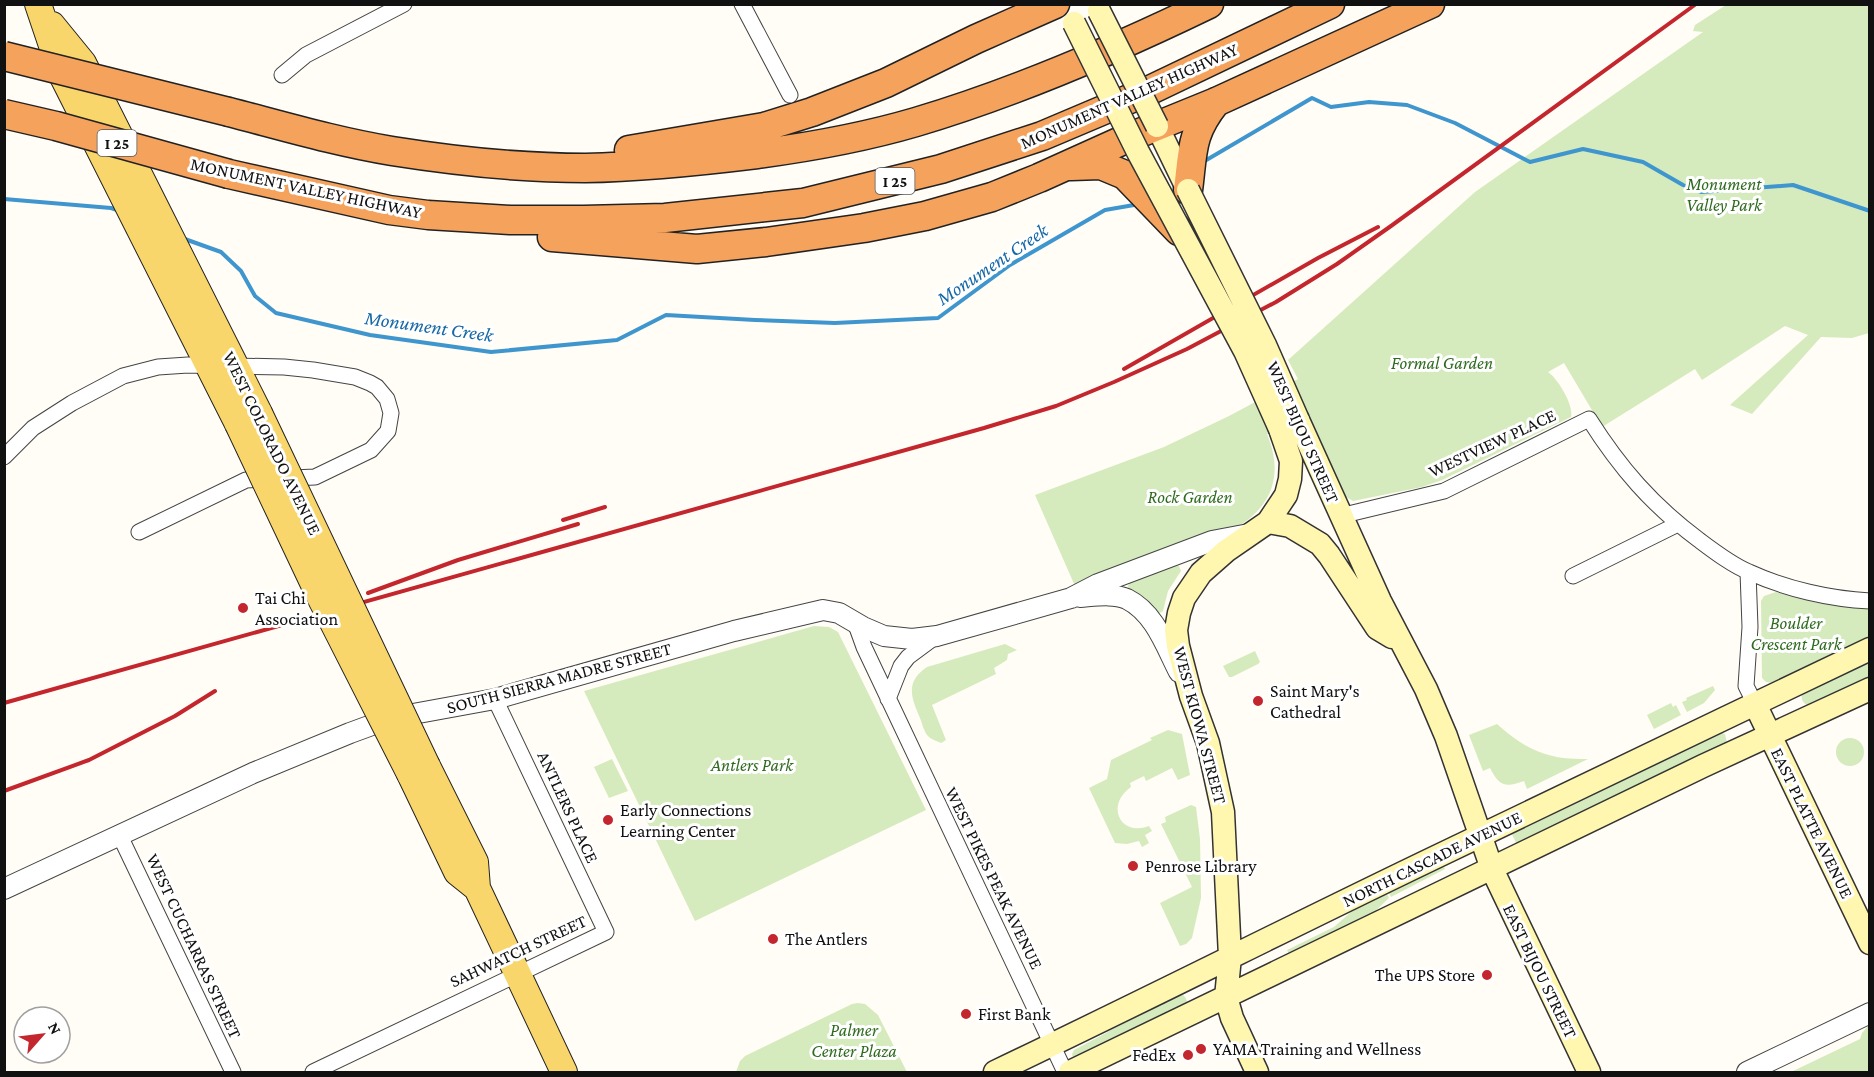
<svg xmlns="http://www.w3.org/2000/svg" width="1874" height="1077" font-family="'Crimson Pro',serif">
<style>
.green{fill:#d5ebbd}
.lines{fill:none;stroke-linecap:round;stroke-linejoin:round}
.stream{stroke:#3f96cf;stroke-width:4}
.minor-casing{stroke:#444;stroke-width:17}
.tertiary-casing{stroke:#444;stroke-width:22}
.secondary-casing{stroke:#333;stroke-width:25}
.primary-casing{stroke:#222;stroke-width:28}
.motorway-casing{stroke:#222;stroke-width:31}
.minor{stroke:#fff;stroke-width:15}
.tertiary{stroke:#fff;stroke-width:20}
.secondary{stroke:#fff6b0;stroke-width:22}
.primary{stroke:#f9d66b;stroke-width:26}
.motorway{stroke:#f5a25d;stroke-width:28}
.rail{stroke:#c4262e;stroke-width:4}
.secondary-bridge-casing{stroke:#333;stroke-width:25;stroke-linecap:butt}
.primary-bridge-casing{stroke:#222;stroke-width:28;stroke-linecap:butt}
.motorway-bridge-casing{stroke:#222;stroke-width:31;stroke-linecap:butt}
.secondary-bridge{stroke:#fff6b0;stroke-width:22}
.primary-bridge{stroke:#f9d66b;stroke-width:26}
.motorway-bridge{stroke:#f5a25d;stroke-width:28}
.poi-dot{fill:#c4262e;stroke:#fff;stroke-width:2}
.labels{text-anchor:middle;stroke-width:6;stroke-linejoin:round;paint-order:stroke}
.shield{fill:#fff;stroke:#585858;stroke-width:1.5}
.shield-label{font-size:16px;font-weight:bold;fill:#111}
.street-label{font-size:18px;fill:#111;stroke:#fff}
.park-label{font-size:18px;font-style:italic;fill:#2f6b1f;stroke:#fff}
.poi-label{font-size:18px;fill:#111;stroke:#fff;text-anchor:start}
.water-label{font-size:20px;font-style:italic;fill:#1768a6;stroke:#fff}
</style>
<rect width="100%" height="100%" fill="#fffdf5"/>
<path class="green" d="M1726,5H1869V333L1852,338L1821,337L1752,414L1730,405L1808,335L1785,326L1702,380L1695,369L1602,427L1564,363L1548,372C1558,379 1574,405 1571,417L1442,480L1422,487L1353,501L1343,495L1309,416L1267,434C1283,472 1274,504 1239,526L1075,586L1035,495L1164,447L1229,416L1298,379L1288,360L1475,192L1703,32L1693,31L1695,25Z
M1175,565L1179,566L1181,571L1168,591L1163,611L1160,613L1157,612L1129,592L1128,586L1131,581Z
M1776,592L1818,603L1869,608V636L1772,683L1766,682L1762,678L1761,601L1764,596Z
M814,626L829,627L838,632L926,810L695,921L584,691Z
M1005,644L1017,650L1008,654L1007,660L994,668L996,674L932,705L946,740L941,743C937,741 930,739 928,736C924,732 922,723 920,718C911,697 905,682 927,667Z
M1255,651L1260,662L1258,664L1232,677H1229L1223,666Z
M1869,658V679L1809,706C1802,703 1800,698 1803,691Z
M1713,686L1715,690L1704,703L1687,712L1682,702L1687,700L1686,698Z
M1671,703L1673,707L1676,705L1681,715L1654,729L1647,715Z
M1497,724C1526,750 1548,760 1588,759L1527,789L1524,781C1505,788 1499,786 1490,768L1483,771L1469,735Z
M1168,730L1182,734L1190,775L1178,780L1172,768L1146,781L1144,776L1130,783L1131,787C1105,805 1120,837 1149,826L1152,831L1145,835L1149,843L1142,847L1139,841L1127,844L1115,843L1089,788L1107,779L1111,760L1152,740L1150,738Z
M1719,732L1725,734L1727,743L1518,847L1510,830Z
M1836 752a14 14 0 1 1 28 0a14 14 0 1 1-28 0Z
M612,759L628,791L609,798L594,767Z
M1191,805L1196,807L1200,839L1201,898L1192,938L1186,944L1180,946L1160,903L1192,887L1161,824L1166,822L1165,817Z
M1442,863L1445,869L1391,897L1387,889Z
M1385,890L1389,898L1372,914L1291,957L1287,950L1334,927L1359,905Z
M1177,993C1184,994 1186,997 1188,1004L1074,1061L1072,1054L1074,1050L1106,1033L1134,1014Z
M858,1003L865,1004L878,1015L907,1072H736L740,1061L745,1056L852,1004Z
M1869,1025V1072H1791L1860,1039L1862,1033Z"/>
<g class="lines">
<path class="stream" d="M1203,162L1312,98L1331,107L1369,102L1407,105L1455,123L1530,162L1583,149L1643,162L1683,185L1701,192L1793,185L1870,211
M4,199L111,208L120,211
M182,238L221,252L241,271L255,296L276,313L370,335L491,352L617,340L666,315L755,320L835,323L938,318L1010,265L1105,210L1134,205L1138,203"/>
<defs>
<path id="minor" d="M742,4L790,95
M282,75L306,55L404,4
M4,457L33,428L72,403L123,376L158,367L188,365L284,367L313,370L355,377L370,383L377,387L387,399L391,413L388,431L371,450L315,477L246,480L139,532
M1340,516L1444,491L1589,419C1620,468 1652,505 1699,540C1715,552 1732,565 1749,572C1786,589 1830,599 1870,601
M1748,572L1750,627L1746,686L1755,704
M1573,576L1678,524
M855,622L864,647L1065,1072
M888,699L901,666L908,657L935,637
M120,836L233,1072
M313,1072L606,932L495,699"/>
<path id="tertiary" d="M1080,597C1095,596 1114,593 1127,599C1155,613 1166,647 1179,672
M4,889L253,773L350,733L391,718L495,699L734,631L823,610L839,613L863,627L884,636L912,639L937,636L1071,598L1098,584L1212,541L1249,534
M1747,1072L1870,1013"/>
<path id="secondary" d="M1157,126L1188,190
M1298,420L1380,601L1426,689L1446,736L1492,869L1589,1072
M1268,522L1290,526L1320,544L1329,555L1377,628L1392,637
M1755,704L1870,943
M995,1072C1144,1001 1290,927 1438,856C1582,786 1726,718 1870,649
M1070,1072L1703,766L1870,689
M1257,1072L1232,1018L1226,997L1230,957L1223,812L1208,743L1191,696L1178,646L1176,630L1179,613L1184,598L1201,573L1226,551L1268,522L1286,495L1290,479L1291,461L1280,429"/>
<path id="primary" d="M38,4L62,75L238,424
M52,25L83,63L259,413
M427,766L475,862L477,888L564,1072
M410,774L457,872L477,888"/>
<path id="motorway" d="M229,112C283,126 337,142 392,151C455,161 521,168 585,168C642,167 700,161 757,154C810,147 865,137 916,122C1017,92 1114,50 1209,4
M629,150L764,127L812,112L886,83L976,39L1055,4
M1071,166L1101,165L1125,175L1179,231
M229,174L389,210L428,215L510,220H584L665,218L803,203L941,169L1042,136L1146,92L1330,4
M1188,190C1193,152 1190,134 1216,102
M552,237L697,249L766,242L864,228L925,216L992,197L1039,178L1130,137L1216,102L1430,4"/>
</defs>
<use href="#minor" class="minor-casing"/>
<use href="#tertiary" class="tertiary-casing"/>
<use href="#secondary" class="secondary-casing"/>
<use href="#primary" class="primary-casing"/>
<use href="#motorway" class="motorway-casing"/>
<use href="#minor" class="minor"/>
<use href="#tertiary" class="tertiary"/>
<use href="#secondary" class="secondary"/>
<use href="#primary" class="primary"/>
<use href="#motorway" class="motorway"/>
<path class="rail" d="M1124,369L1318,258L1378,227
M563,520L605,507
M368,593L458,560L578,524
M4,703L984,428L1056,406L1114,382L1187,349L1276,302L1337,264L1391,226L1696,4
M4,791L89,760L175,716L215,691"/>
<defs>
<path id="secondary-bridge" d="M1099,11L1157,126
M1074,23L1138,152L1245,351L1280,429
M1188,190L1265,345L1298,420"/>
<path id="primary-bridge" d="M259,413L427,766
M238,424L318,593L410,774"/>
<path id="motorway-bridge" d="M4,56L229,112
M4,114L56,126L229,174"/>
</defs>
<use href="#secondary-bridge" class="secondary-bridge-casing"/>
<use href="#primary-bridge" class="primary-bridge-casing"/>
<use href="#motorway-bridge" class="motorway-bridge-casing"/>
<use href="#secondary-bridge" class="secondary-bridge"/>
<use href="#primary-bridge" class="primary-bridge"/>
<use href="#motorway-bridge" class="motorway-bridge"/>
</g>
<g class="poi-dot">
<circle cx="243" cy="608" r="6"/>
<circle cx="1258" cy="701" r="6"/>
<circle cx="608" cy="820" r="6"/>
<circle cx="1133" cy="866" r="6"/>
<circle cx="773" cy="939" r="6"/>
<circle cx="1487" cy="975" r="6"/>
<circle cx="966" cy="1014" r="6"/>
<circle cx="1201" cy="1049" r="6"/>
<circle cx="1188" cy="1055" r="6"/>
</g>
<g class="labels">
<g class="shield">
<rect x="97.5" y="130" width="39" height="26" rx="4.5"/>
<rect x="875.5" y="168" width="39" height="26" rx="4.5"/>
</g>
<g class="shield-label">
<text x="117" y="149">I 25</text>
<text x="895" y="187">I 25</text>
</g>
<g class="street-label">
<text transform="translate(1129 96) rotate(-24)" y="6">MONUMENT VALLEY HIGHWAY</text>
<text transform="translate(306 188) rotate(12)" y="6">MONUMENT VALLEY HIGHWAY</text>
<text transform="translate(1303 432) rotate(66)" y="6">WEST BIJOU STREET</text>
<text transform="translate(272 443) rotate(64)" y="6">WEST COLORADO AVENUE</text>
<text transform="translate(1492 443) rotate(-25)" y="6">WESTVIEW PLACE</text>
<text transform="translate(559 678) rotate(-15)" y="6">SOUTH SIERRA MADRE STREET</text>
<text transform="translate(1200 725) rotate(75)" y="6">WEST KIOWA STREET</text>
<text transform="translate(568 807) rotate(65)" y="6">ANTLERS PLACE</text>
<text transform="translate(1812 823) rotate(64)" y="6">EAST PLATTE AVENUE</text>
<text transform="translate(1432 859) rotate(-26)" y="6">NORTH CASCADE AVENUE</text>
<text transform="translate(994 878) rotate(64)" y="6">WEST PIKES PEAK AVENUE</text>
<text transform="translate(194 946) rotate(65)" y="6">WEST CUCHARRAS STREET</text>
<text transform="translate(518 951) rotate(-25)" y="6">SAHWATCH STREET</text>
<text transform="translate(1540 971) rotate(64)" y="6">EAST BIJOU STREET</text>
</g>
<g class="park-label">
<text x="1724" y="190">Monument<tspan x="1724" dy="21">Valley Park</tspan></text>
<text x="1442" y="369">Formal Garden</text>
<text x="1190" y="503">Rock Garden</text>
<text x="1796" y="629">Boulder<tspan x="1796" dy="21">Crescent Park</tspan></text>
<text x="752" y="771">Antlers Park</text>
<text x="854" y="1036">Palmer<tspan x="854" dy="21">Center Plaza</tspan></text>
</g>
<g class="poi-label">
<text x="255" y="604">Tai Chi<tspan x="255" dy="21">Association</tspan></text>
<text x="1270" y="697">Saint Mary's<tspan x="1270" dy="21">Cathedral</tspan></text>
<text x="620" y="816">Early Connections<tspan x="620" dy="21">Learning Center</tspan></text>
<text x="1145" y="872">Penrose Library</text>
<text x="785" y="945">The Antlers</text>
<text x="1475" y="981" text-anchor="end">The UPS Store</text>
<text x="978" y="1020">First Bank</text>
<text x="1213" y="1055">YAMA Training and Wellness</text>
<text x="1176" y="1061" text-anchor="end">FedEx</text>
</g>
<g class="water-label">
<text transform="translate(992 264) rotate(-34)" y="7">Monument Creek</text>
<text transform="translate(429 326) rotate(8)" y="7">Monument Creek</text>
</g>
</g>
<rect width="1874" height="1077" fill="none" stroke="#111111" stroke-width="12"/>
<g transform="translate(42 1035) rotate(62)"><circle r="28" fill="#ffffff" stroke="#a0a0a0" stroke-width="1.5"/>
<path d="M0-4.5L10 22L0 15L-10 22Z" fill="#c4262e"/>
<text y="-9" font-size="16" font-weight="bold" text-anchor="middle" fill="#111111">N</text>
</g>
</svg>
